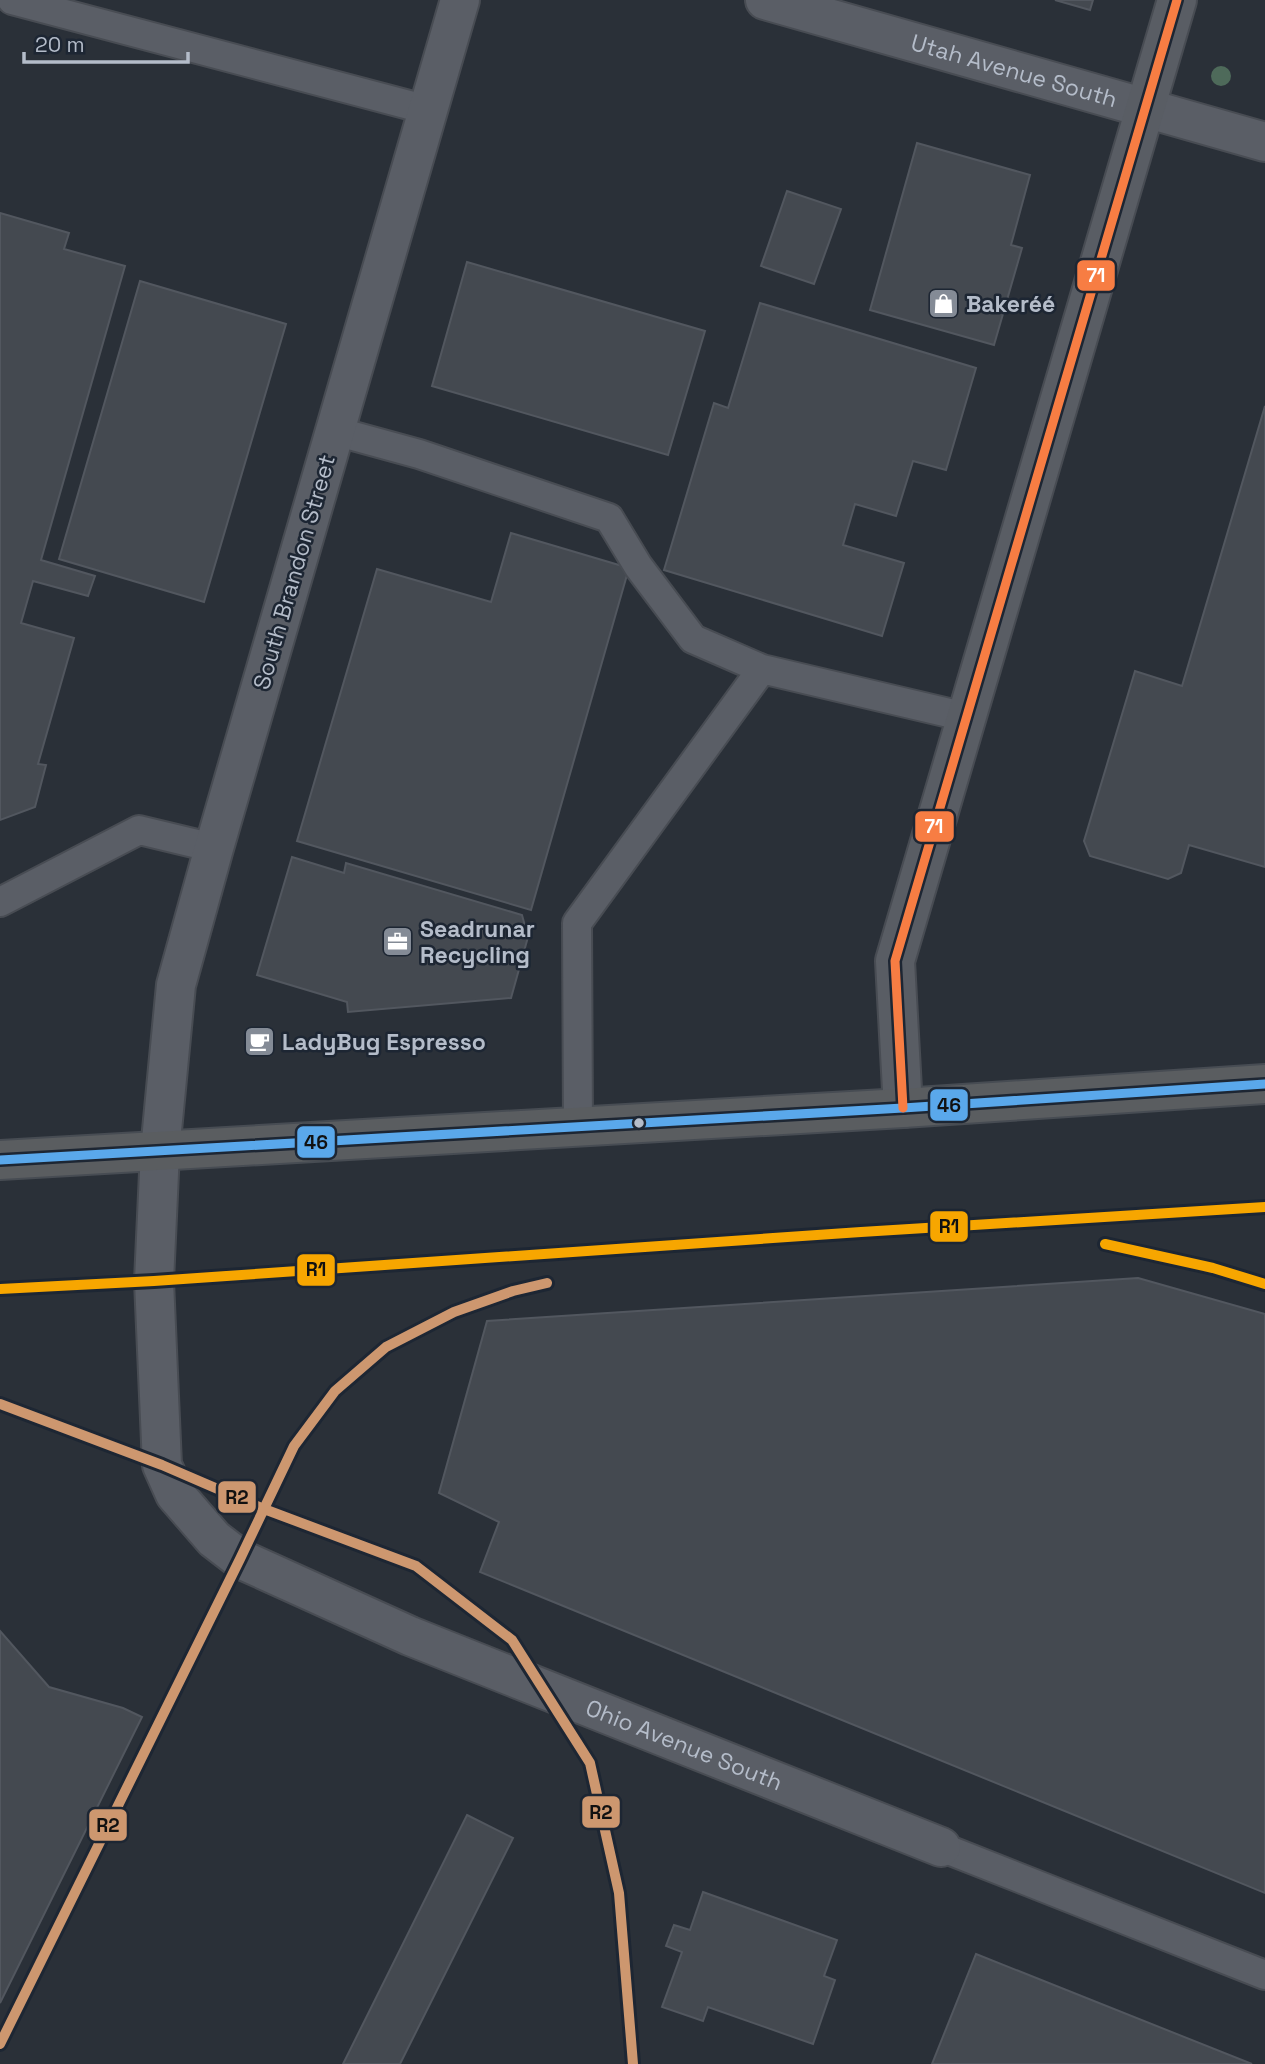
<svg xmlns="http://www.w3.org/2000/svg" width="1265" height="2064" font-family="'Space Grotesk',sans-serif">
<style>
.building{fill:#444950;stroke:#52575f;stroke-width:2}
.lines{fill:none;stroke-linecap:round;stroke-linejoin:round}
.lane-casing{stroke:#484c53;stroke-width:32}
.street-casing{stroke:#484c53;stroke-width:42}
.secondary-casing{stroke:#484c53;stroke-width:42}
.highway-casing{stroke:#474c53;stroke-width:42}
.lane{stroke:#5a5e66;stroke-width:28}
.street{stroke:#5a5e66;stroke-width:38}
.secondary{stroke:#595d64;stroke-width:38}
.highway{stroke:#5a5d60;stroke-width:38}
.bus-1-casing{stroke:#1d2633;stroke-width:14}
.bus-2-casing{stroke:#1d2633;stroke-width:14}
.bus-1{stroke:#5aa8eb;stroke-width:9}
.bus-2{stroke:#f77d43;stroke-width:9}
.rail-1-casing{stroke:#1d2633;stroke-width:16}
.rail-2-casing{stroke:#1d2633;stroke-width:16}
.rail-1{stroke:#f7a600;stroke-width:10}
.rail-2{stroke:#cd976f;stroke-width:10}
.tree{fill:#4e6a5a}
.bus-dot{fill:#b4bcc9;stroke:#1d2633;stroke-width:2.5}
.labels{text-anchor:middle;stroke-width:5;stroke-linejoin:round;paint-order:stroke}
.street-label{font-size:23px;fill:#b4bcc9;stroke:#1d2633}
.poi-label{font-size:23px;font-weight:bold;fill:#b4bcc9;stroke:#1d2633;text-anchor:start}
.line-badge{stroke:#1d2633;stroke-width:2.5}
.badge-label{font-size:19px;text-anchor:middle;font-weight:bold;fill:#fff}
.pale-badge-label{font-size:19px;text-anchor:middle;font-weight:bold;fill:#111}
</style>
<rect width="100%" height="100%" fill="#2a3038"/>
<path class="building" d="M1055,0H1093L1090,10Z
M917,143L1030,175L1011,245L1022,248L994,345L870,310Z
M787,191L841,209L814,284L761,266Z
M0,213L69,233L64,249L125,266L41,560L95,576L88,596L33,581L21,623L74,638L38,764L46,765L35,807L0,820Z
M467,262L705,331L668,455L432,386Z
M140,281L286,324L204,602L59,559Z
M760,303L976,368L946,470L913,461L896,516L855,504L843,545L904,563L882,636L664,570L714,403L728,408Z
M1265,406V867L1189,845L1181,873L1168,879L1090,856L1084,841L1135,671L1182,686Z
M511,533L629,568L531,910L297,841L377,569L491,602Z
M292,857L344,873L346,863L522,915L528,937L511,998L348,1012L347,1002L257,975Z
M1138,1278L1265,1314V1893L480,1572L499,1522L439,1493L487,1321Z
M0,1631L49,1687L123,1708L142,1717L0,2003Z
M467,1815L513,1838L400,2064H343Z
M703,1892L837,1940L824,1976L835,1980L813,2044L708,2007L703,2021L662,2007L682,1952L666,1946L674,1925L690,1930Z
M976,1954L1252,2064H932Z"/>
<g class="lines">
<defs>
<path id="lane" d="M12,0L428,110
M335,431L419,454L609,518L638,566L693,639L762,669
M0,902L139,830L214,848
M578,1127L577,923L762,669L966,717
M941,1847L1265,1975"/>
<g id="street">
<path id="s1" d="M460,0L214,848L176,985L160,1151L154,1281L162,1465L175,1494L214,1539L240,1559L410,1636L941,1847"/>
<path id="s2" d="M765,0L1265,142"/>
</g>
<path id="secondary" d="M903,1108L895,961L1177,0"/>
<path id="highway" d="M0,1160L903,1108L1265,1084"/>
</defs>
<use href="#lane" class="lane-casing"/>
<use href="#street" class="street-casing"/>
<use href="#secondary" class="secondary-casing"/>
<use href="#highway" class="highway-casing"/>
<use href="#lane" class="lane"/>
<use href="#street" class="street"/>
<use href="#secondary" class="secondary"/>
<use href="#highway" class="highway"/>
<defs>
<path id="bus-1" d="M0,1160L903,1108L1265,1084"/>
<path id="bus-2" d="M903,1108L895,961L1177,0"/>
</defs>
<use href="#bus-1" class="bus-1-casing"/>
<use href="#bus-2" class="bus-2-casing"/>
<use href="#bus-1" class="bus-1"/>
<use href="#bus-2" class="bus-2"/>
<defs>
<path id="rail-1" d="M1105,1244L1213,1268L1265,1284
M0,1289L154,1281L861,1232L1265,1207"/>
<path id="rail-2" d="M0,1404L162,1465L264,1509L416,1566L512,1640L590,1763L619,1893L633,2064
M0,2044L240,1559L294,1446L335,1391L386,1347L454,1312L513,1291L547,1283"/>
</defs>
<use href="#rail-1" class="rail-1-casing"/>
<use href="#rail-2" class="rail-2-casing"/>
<use href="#rail-1" class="rail-1"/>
<use href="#rail-2" class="rail-2"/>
</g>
<circle class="tree" cx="1221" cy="76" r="10"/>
<defs>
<symbol id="shop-square" viewBox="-11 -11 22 22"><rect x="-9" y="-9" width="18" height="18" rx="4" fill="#848b96" stroke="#1d2633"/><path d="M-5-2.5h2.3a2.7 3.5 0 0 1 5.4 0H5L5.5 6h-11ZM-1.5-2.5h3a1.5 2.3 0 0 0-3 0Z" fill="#fff"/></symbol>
<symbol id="office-square" viewBox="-11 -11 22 22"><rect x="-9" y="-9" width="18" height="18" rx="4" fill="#848b96" stroke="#1d2633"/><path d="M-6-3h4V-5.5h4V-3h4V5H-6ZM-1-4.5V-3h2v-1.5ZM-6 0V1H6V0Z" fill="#fff"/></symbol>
<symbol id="cafe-square" viewBox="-11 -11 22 22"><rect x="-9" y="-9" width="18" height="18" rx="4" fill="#848b96" stroke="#1d2633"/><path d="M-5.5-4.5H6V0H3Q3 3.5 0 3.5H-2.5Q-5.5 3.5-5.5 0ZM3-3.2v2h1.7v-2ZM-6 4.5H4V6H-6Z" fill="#fff"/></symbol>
</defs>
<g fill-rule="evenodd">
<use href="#shop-square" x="926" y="286" width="35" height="35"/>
<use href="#office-square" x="380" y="924" width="35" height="35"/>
<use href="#cafe-square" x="242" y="1024" width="35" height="35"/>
</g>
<circle class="bus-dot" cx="639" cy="1123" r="6"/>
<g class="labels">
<g class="street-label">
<text dy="8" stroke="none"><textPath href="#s2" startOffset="259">Utah Avenue South</textPath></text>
<text transform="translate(294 572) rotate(-74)" y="8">South Brandon Street</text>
<text dy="8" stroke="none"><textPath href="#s1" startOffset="2112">Ohio Avenue South</textPath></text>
</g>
<g class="poi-label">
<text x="966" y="312">Bakeréé</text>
<text x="420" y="937">Seadrunar<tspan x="420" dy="26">Recycling</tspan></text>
<text x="282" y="1050">LadyBug Espresso</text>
</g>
</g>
<g class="line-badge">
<rect x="1076" y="259" width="40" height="33" rx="7" fill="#f77d43"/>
<rect x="914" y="810" width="41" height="33" rx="7" fill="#f77d43"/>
<rect x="929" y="1088" width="40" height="34" rx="7" fill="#5aa8eb"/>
<rect x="296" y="1125" width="40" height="34" rx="7" fill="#5aa8eb"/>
<rect x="929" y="1210" width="40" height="33" rx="7" fill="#f7a600"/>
<rect x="296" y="1253" width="40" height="34" rx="7" fill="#f7a600"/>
<rect x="217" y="1480" width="40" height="34" rx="7" fill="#cd976f"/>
<rect x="581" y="1795" width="40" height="34" rx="7" fill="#cd976f"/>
<rect x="88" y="1808" width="40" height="34" rx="7" fill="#cd976f"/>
</g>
<g class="badge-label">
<text x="1096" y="282">71</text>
<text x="934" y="833">71</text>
</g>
<g class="pale-badge-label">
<text x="949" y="1112">46</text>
<text x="316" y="1149">46</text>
<text x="949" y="1233">R1</text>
<text x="316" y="1276">R1</text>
<text x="237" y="1504">R2</text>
<text x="601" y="1819">R2</text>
<text x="108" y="1832">R2</text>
</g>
<path d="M24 52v10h164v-10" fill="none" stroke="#b4bcc9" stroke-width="3.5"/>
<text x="35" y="52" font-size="21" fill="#b4bcc9" stroke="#1d2633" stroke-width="5" paint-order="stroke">20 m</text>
</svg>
